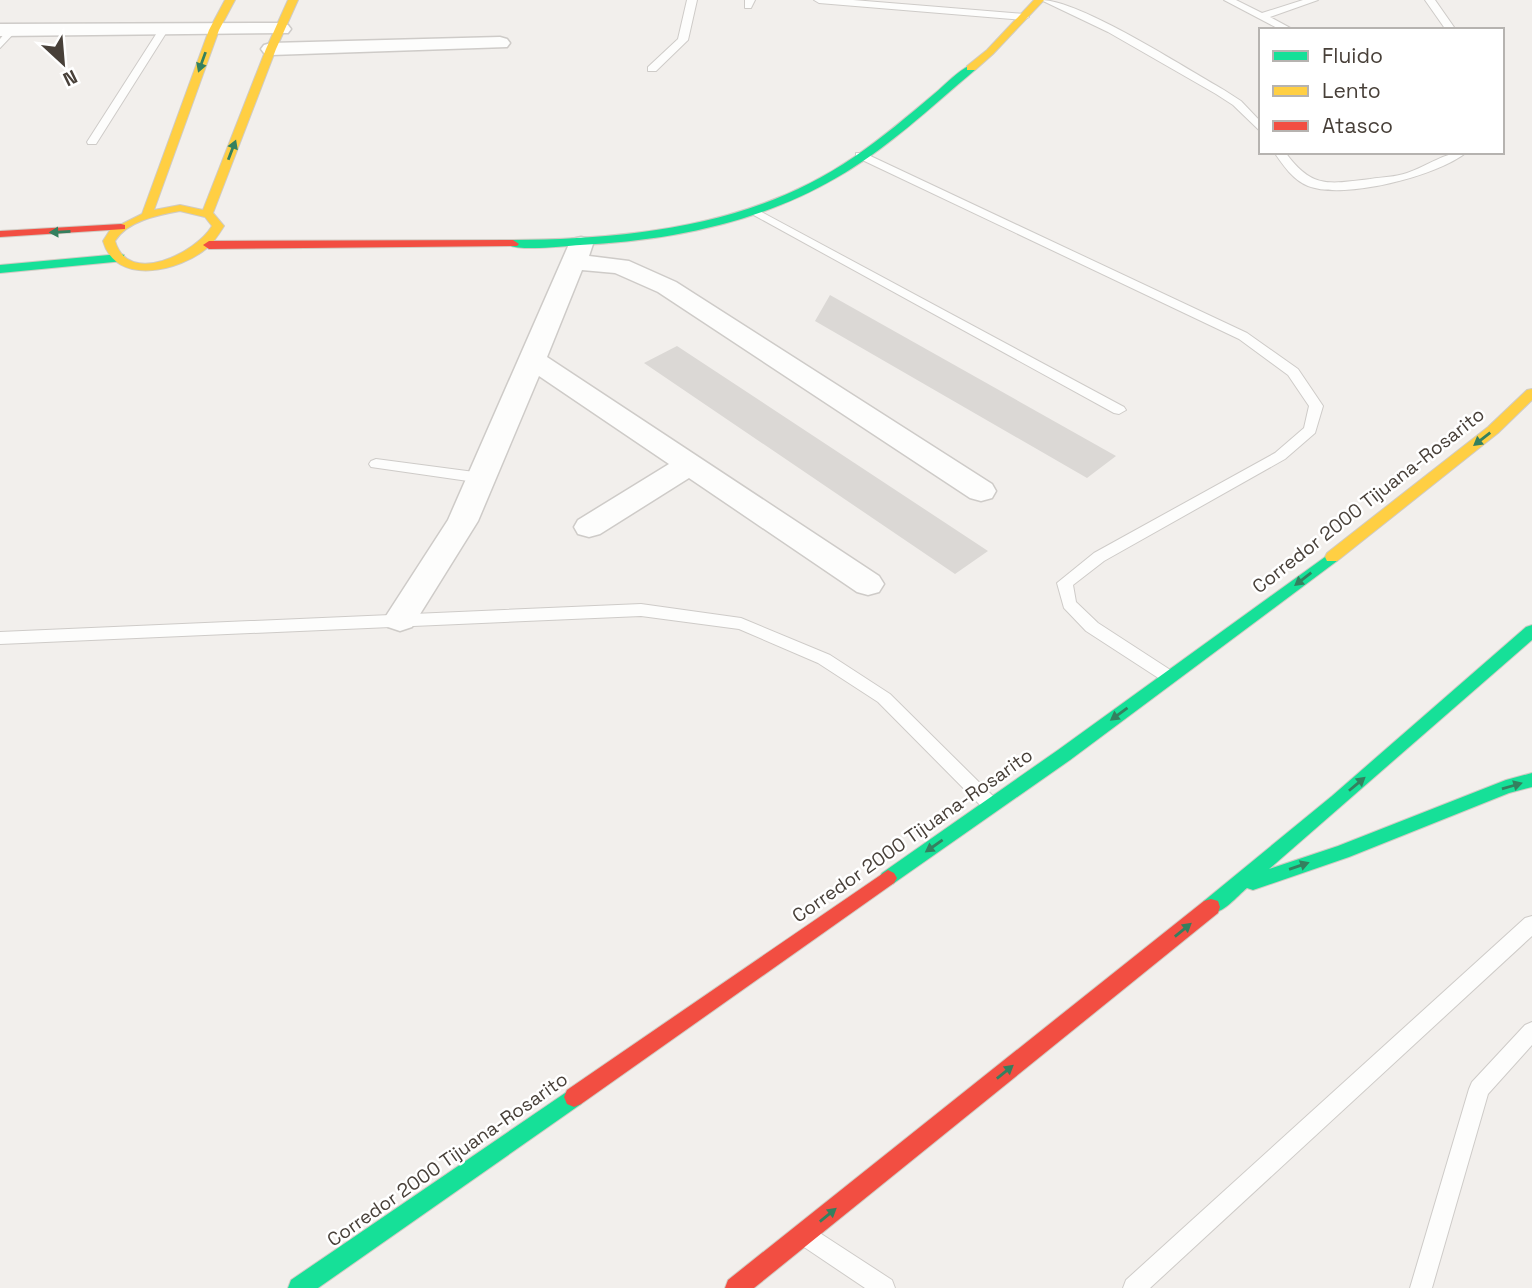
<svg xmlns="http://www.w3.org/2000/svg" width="1532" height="1288" font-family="'Space Grotesk',sans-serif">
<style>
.building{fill:#dbd8d5}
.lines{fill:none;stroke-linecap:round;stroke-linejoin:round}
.lane-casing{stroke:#cecbc8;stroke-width:2}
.street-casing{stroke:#cecbc8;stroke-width:3}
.fast-casing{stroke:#d0cbc3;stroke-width:2}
.slow-casing{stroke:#d0cbc3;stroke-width:2}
.jam-casing{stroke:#d0cbc3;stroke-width:2}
.lane{fill:#fdfdfc;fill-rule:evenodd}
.street{fill:#fdfdfc;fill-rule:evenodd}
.fast{fill:#16e098;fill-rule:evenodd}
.slow{fill:#ffcf43;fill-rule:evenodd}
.jam{fill:#f24e42;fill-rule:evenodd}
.oneway{fill:#34805f}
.labels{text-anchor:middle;stroke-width:5;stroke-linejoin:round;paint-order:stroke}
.street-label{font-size:19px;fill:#484039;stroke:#fff}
</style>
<rect width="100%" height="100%" fill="#f2efec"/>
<path class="building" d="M830,295L1116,456L1087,478L815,321Z
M677,346L988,551L955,574L644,363Z"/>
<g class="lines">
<defs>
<path id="lane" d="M687,0H697L688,40L656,71H648V67L678,39Z
M745,0H755L751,8H745Z
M814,0H853L1024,14L1029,17L1024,20L819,3Z
M1041,0C1080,0 1185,68 1224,90L1241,101L1261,122V132L1233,105L1216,94L1108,32Z
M1224,0H1236L1262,13L1303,0H1318L1270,17L1294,30H1281Z
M1425,0H1435L1456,30H1446Z
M9,28L17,30L0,48V39Z
M160,28L168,30L96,144H88L87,142Z
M1274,152H1285C1312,189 1328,184 1370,179C1382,177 1396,177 1407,173C1428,166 1444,152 1467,152C1438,176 1344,200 1308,186C1293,180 1283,165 1274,152Z
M856,153H864L1247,333L1298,369L1323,406L1315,433L1285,459L1104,561L1073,585L1076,602L1098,623L1175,673L1177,677L1175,681H1163L1086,631L1064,608L1057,583L1094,553L1275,453L1304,428L1309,406L1288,375L1239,339L856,157Z
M754,208L1124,407L1126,410L1119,414L1114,413L750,213L748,211Z
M376,459L482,473L489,478L482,483L371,467L369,464L371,461Z
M641,604L741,618L830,655L890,694L997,800L1000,805L997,810L991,812L985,810L878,702L818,663L739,629L641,616L0,644V632Z
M1532,916V936L1150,1288H1123L1126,1280L1525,918Z
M1532,1022V1045L1488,1094L1432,1288H1410L1469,1089L1472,1082L1525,1025Z
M809,1226L892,1280L895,1288H865L801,1245L798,1237L801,1229Z"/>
<path id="street" d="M281,23L288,25L291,29L288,33L0,36V24Z
M500,37L507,39L510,43L507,47L271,55L264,53L261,49L264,45L271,43Z
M581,237L590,239L593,244L589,256L629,261L676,282L992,484L996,491L992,498L981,501L970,498L658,292L615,273L582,270L547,357L879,576L884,584L879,592L868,595L857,592L689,478L600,534L589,537L578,534L574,527L578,520L669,464L539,376L478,521L412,627L400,631L388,627L384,619L448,520L569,244L572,239Z"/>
<path id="fast" d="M971,65L975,66V70C930,108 887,149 836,178C759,223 668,241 580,245C565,246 518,252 507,244L513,240C631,239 754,226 854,157C882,138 908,116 934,94C945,85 957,71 971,65Z
M120,254L124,255V261L0,273V265Z
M1332,552L1339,557L1337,561L1070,760L894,883L888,886L882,883L879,878L882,873L1058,750Z
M1532,625V640L1269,869L1338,846L1506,780L1532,773V787L1509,793L1349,857L1253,890L1247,888C1236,897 1220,918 1204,913L1202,907L1204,901L1332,796L1526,627Z
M574,1087L581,1090L584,1097L581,1104L318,1288H288L291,1280Z"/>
<path id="slow" d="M225,0H235L219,30L154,210L180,205L203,210L266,49L288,0H298L276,49L213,213L224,226C219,234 214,242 207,248C180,271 116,287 103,241L110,230L142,214L209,30ZM180,211L205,217L212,226C196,253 128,287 115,241C127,221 158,215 180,211Z
M1034,0H1044L993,54L975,70H967V66L987,50Z
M1532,389V400L1498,433L1337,561H1327L1325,557L1327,553L1488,427L1527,390Z"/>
<path id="jam" d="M121,224L125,225V229L0,237V231Z
M513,240L519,244L517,246L209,249L203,245L209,241Z
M888,870L894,873L897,878L894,883L581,1104L574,1107L567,1104L564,1097L567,1090Z
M1211,899L1218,901L1220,907L1218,913L754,1288H725L728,1280L1204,901Z"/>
</defs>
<use href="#lane" class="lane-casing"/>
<use href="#street" class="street-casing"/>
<use href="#fast" class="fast-casing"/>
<use href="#slow" class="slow-casing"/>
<use href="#jam" class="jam-casing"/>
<use href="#lane" class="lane"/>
<use href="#street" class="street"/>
<use href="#fast" class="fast"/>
<use href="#slow" class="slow"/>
<use href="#jam" class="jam"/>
</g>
<defs><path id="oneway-solid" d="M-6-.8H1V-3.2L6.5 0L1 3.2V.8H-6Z" transform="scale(1.75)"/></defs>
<g class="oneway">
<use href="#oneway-solid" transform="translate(202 62) rotate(110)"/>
<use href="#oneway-solid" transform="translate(232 150) rotate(-69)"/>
<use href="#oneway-solid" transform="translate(60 232) rotate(177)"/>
<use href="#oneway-solid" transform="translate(1482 439) rotate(142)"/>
<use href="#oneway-solid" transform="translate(1303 579) rotate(142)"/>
<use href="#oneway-solid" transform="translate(1119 714) rotate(144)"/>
<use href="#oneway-solid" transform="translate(1357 784) rotate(-40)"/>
<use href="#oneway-solid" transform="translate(1512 786) rotate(-16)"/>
<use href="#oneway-solid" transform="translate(934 846) rotate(145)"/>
<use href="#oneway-solid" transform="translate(1299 866) rotate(-19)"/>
<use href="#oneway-solid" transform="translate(1183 930) rotate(-39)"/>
<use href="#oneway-solid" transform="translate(1005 1072) rotate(-39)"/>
<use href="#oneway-solid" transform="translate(828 1215) rotate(-39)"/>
</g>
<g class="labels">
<g class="street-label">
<text transform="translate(1368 500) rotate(-38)" y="7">Corredor 2000 Tijuana-Rosarito</text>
<text transform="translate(912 835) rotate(-35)" y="7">Corredor 2000 Tijuana-Rosarito</text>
<text transform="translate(447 1159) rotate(-35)" y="7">Corredor 2000 Tijuana-Rosarito</text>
</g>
</g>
<rect x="1259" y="28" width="245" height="126" fill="#ffffff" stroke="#b6b3b0" stroke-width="2"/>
<rect x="1273" y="51" width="35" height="10" fill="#16e098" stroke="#b6b3b0" stroke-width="2"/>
<text x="1322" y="63" font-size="21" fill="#484039">Fluido</text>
<rect x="1273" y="86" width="35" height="10" fill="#ffcf43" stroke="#b6b3b0" stroke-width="2"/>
<text x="1322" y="98" font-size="21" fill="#484039">Lento</text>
<rect x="1273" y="121" width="35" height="10" fill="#f24e42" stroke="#b6b3b0" stroke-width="2"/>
<text x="1322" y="133" font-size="21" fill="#484039">Atasco</text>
<g transform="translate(63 63) rotate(154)" stroke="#ffffff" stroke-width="5" paint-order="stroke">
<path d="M0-5L12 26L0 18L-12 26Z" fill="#484039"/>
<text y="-10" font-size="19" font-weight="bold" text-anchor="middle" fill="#484039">N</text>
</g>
</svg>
